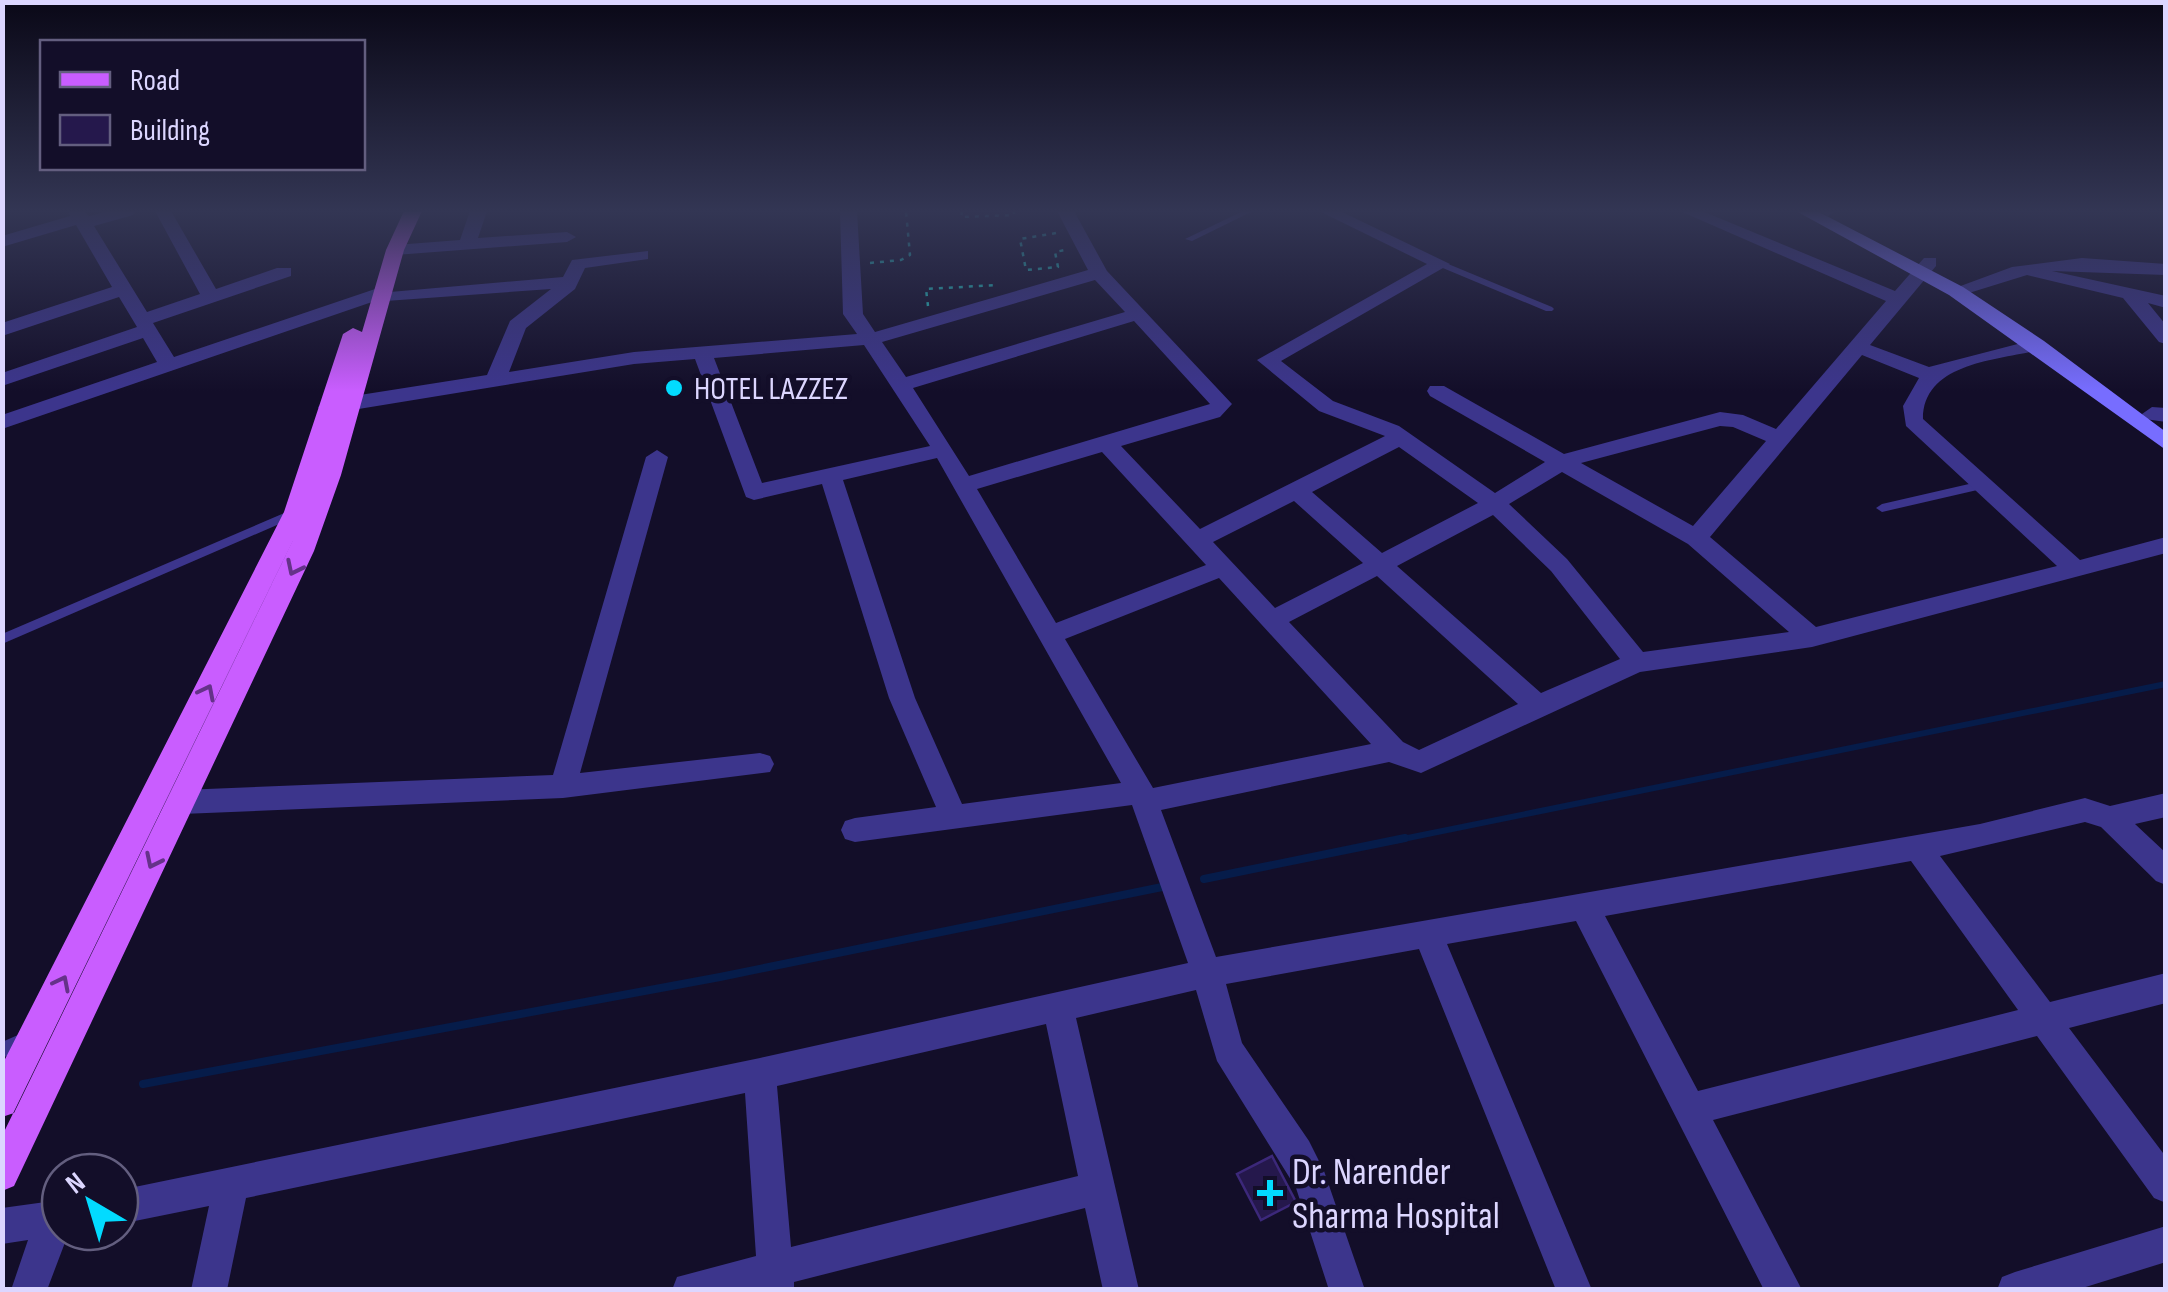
<svg xmlns="http://www.w3.org/2000/svg" width="2168" height="1292" font-family="'Sofia Sans Condensed',sans-serif">
<style>
.lines{fill:none;stroke-linecap:round;stroke-linejoin:round}
.stream-far1{stroke:#061c4a;stroke-width:6}
.stream{stroke:#061c4a;stroke-width:8}
.building{fill:#25184c;stroke:#3c287a;stroke-width:2.5}
.path{stroke:#25c4c1;stroke-width:2.5;stroke-dasharray:4 6;stroke-linecap:butt}
.lane{fill:#3c358c;fill-rule:evenodd}
.street{fill:#3c358c;fill-rule:evenodd}
.secondary{fill:#776dff;fill-rule:evenodd}
.primary{fill:#c95dff;fill-rule:evenodd}
.oneway{stroke:#653289}
.poi-dot{fill:#02dbff;stroke:#130e29;stroke-width:4}
.labels{text-anchor:middle;stroke-width:9;stroke-linejoin:round;paint-order:stroke}
.poi-label{font-size:32px;fill:#dcd6ff;stroke:#130e29;text-anchor:start}
.near-poi-label{font-size:38px;fill:#dcd6ff;stroke:#130e29;text-anchor:start}
</style>
<rect width="100%" height="100%" fill="#130e29"/>
<g class="lines">
<path class="stream-far1" d="M1393,841L2166,684"/>
<path class="stream" d="M1204,879L1405,838
M143,1084L720,977L1167,886"/>
</g>
<path class="building" d="M1272,1156L1296,1202L1261,1220L1237,1174Z"/>
<g class="lines">
<path class="path" d="M962,211L961,217L1014,215V211
M1056,233L1020,239L1026,270L1058,267L1055,252L1065,250
M870,263L901,260L910,255L906,211
M928,306L926,289L997,285"/>
<path class="lane" d="M1243,211H1253L1192,241L1185,239Z
M1441,261L1552,307L1554,309L1552,311H1546L1438,266V262Z
M1982,481L1986,482L1988,485L1986,488L1882,512L1876,508L1882,504Z
M296,508L302,512L300,515L2,644V634Z
M27,1031L33,1033L35,1039L33,1045L2,1058V1042Z"/>
<path class="street" d="M68,211H84L89,216L109,211H135L133,215L94,226L147,312L200,294L155,211H171L216,289L277,268H291V276L153,323L174,357L381,287L390,292L563,277L572,260L648,251V259L585,268L575,289L526,328L509,372L634,352L857,334L843,314L840,211H857L863,314L875,332L1088,270L1057,211H1074L1107,271L1232,404L1220,417L1121,446L1200,529L1385,436L1319,411L1257,360L1427,264L1319,211H1340L1450,264L1281,361L1333,401L1399,426L1495,493L1545,462L1430,396L1427,391L1430,386H1444L1564,454L1720,412L1743,415L1776,429L1886,301L1680,211H1702L1895,291L1924,258H1936V266L1870,345L1929,367L2037,339L2047,345L2044,349C2002,360 1923,361 1923,419L2080,560L2166,537V553L1812,647L1640,672L1421,773L1389,762L1161,810L1216,957L1980,824L2085,798L2110,806L2166,793V817L2135,824L2166,853V885L2156,881L2101,827L2085,822L1940,856L2050,1002L2166,973V1003L2069,1028L2166,1157V1203L2154,1198L2037,1036L1713,1120L1802,1290H1764L1576,921L1447,944L1592,1290H1556L1419,949L1226,984L1242,1043L1309,1141L1324,1171L1365,1290H1329L1296,1188L1217,1061L1196,990L1076,1018L1139,1290H1103L1085,1208L794,1282V1290H672L677,1277L756,1256L745,1093L246,1198L227,1290H191L209,1206L120,1224V1190L760,1058L1188,963L1132,805L855,842L845,839L841,830L845,821L855,818L936,807L889,698L822,484L754,500L746,497L695,359L634,364L328,414L321,412L318,407L328,400L487,375L510,321L551,289L372,302L2,429V415L157,362L143,338L2,386V373L137,327L119,297L2,336V323L112,287L76,225L2,247V236L70,216ZM1095,280L1125,312L906,377L882,342ZM1134,321L1210,404L969,476L913,388ZM864,345L930,446L762,483L714,358ZM1862,355L1919,378L1903,406L1906,426L2057,566L1816,627L1710,537ZM1720,426L1733,427L1766,441L1693,526L1581,463ZM1399,447L1478,503L1382,553L1312,492ZM1102,452L1206,565L1056,623L977,489ZM937,458L1121,783L962,804L915,698L843,480ZM1562,472L1688,544L1789,632L1643,652L1567,559L1509,504ZM1294,501L1363,563L1275,608L1213,542ZM1493,515L1551,571L1620,659L1541,693L1397,566ZM1377,576L1518,704L1419,750L1403,742L1289,622ZM1219,578L1371,744L1153,788L1065,639ZM1911,861L2018,1010L1698,1091L1605,916ZM1046,1024L1078,1176L791,1247L777,1086Z
M470,211H487L478,238L567,232L576,237L567,242L395,255L386,250L395,245L460,240Z
M1818,211H1837L1828,216Z
M2082,258L2166,264V275L2052,271L2166,296V308L2148,303L2166,325V344L2159,342L2123,298L2027,275L1956,297L1947,291L2012,267Z
M2152,407L2166,408V422L2145,419L2142,414Z
M657,450L668,457L580,773L760,753L770,756L774,764L770,772L563,798L182,814L172,810L168,802L172,794L182,790L553,775L646,457Z
M60,1200V1232H69L47,1290H11L28,1240L2,1244V1208Z
M2166,1226V1262L2076,1290H1997L2002,1277L2015,1272Z"/>
<path class="secondary" d="M1796,211H1817L1963,287L2044,341L2166,432V450L1949,295Z"/>
<path class="primary" d="M404,211H422L404,250L341,475L314,551L14,1186L2,1191V1136L301,524L14,1113L2,1117V1065L284,512L343,334L353,328L362,332L386,250Z"/>
</g>
<defs><path id="oneway-chevron" d="M-2-3.5L2.5 0L-2 3.5" fill="none" stroke-width="1.6" stroke-linecap="round" stroke-linejoin="round" transform="scale(2.5)"/></defs>
<g class="oneway">
<use href="#oneway-chevron" transform="translate(294 568) rotate(116)"/>
<use href="#oneway-chevron" transform="translate(207 692) rotate(-63)"/>
<use href="#oneway-chevron" transform="translate(153 861) rotate(116)"/>
<use href="#oneway-chevron" transform="translate(62 983) rotate(-63)"/>
</g>
<linearGradient id="sky" x2="0" y2="1"><stop stop-color="#0a0817"/><stop offset="0.54" stop-color="#333654"/><stop offset="1" stop-color="#333654" stop-opacity="0"/></linearGradient>
<rect width="2168" height="391" fill="url(#sky)"/>
<g class="poi-dot">
<circle cx="674" cy="388" r="10"/>
<path d="M1265 1178h10v10h10v10h-10v10h-10v-10h-10v-10h10z"/>
</g>
<g class="labels">
<g class="poi-label">
<text x="694" y="399">HOTEL LAZZEZ</text>
</g>
<g class="near-poi-label">
<text x="1292" y="1184">Dr. Narender<tspan x="1292" dy="44">Sharma Hospital</tspan></text>
</g>
</g>
<rect width="2168" height="1292" fill="none" stroke="#dcd6ff" stroke-width="10"/>
<rect x="40" y="40" width="325" height="130" fill="#130e29" stroke="#635e7f" stroke-width="2.5"/>
<rect x="60" y="72" width="50" height="15" fill="#c95dff" stroke="#635e7f" stroke-width="2.5"/>
<text x="130" y="90" font-size="30" fill="#dcd6ff">Road</text>
<rect x="60" y="115" width="50" height="30" fill="#25184c" stroke="#635e7f" stroke-width="2.5"/>
<text x="130" y="140" font-size="30" fill="#dcd6ff">Building</text>
<g transform="translate(90 1202) rotate(322)"><circle r="48" fill="#130e29" stroke="#635e7f" stroke-width="2.5"/>
<path d="M0-8L18 38L0 25L-18 38Z" fill="#02dbff"/>
<text y="-15" font-size="28" font-weight="bold" text-anchor="middle" fill="#dcd6ff">N</text>
</g>
</svg>
